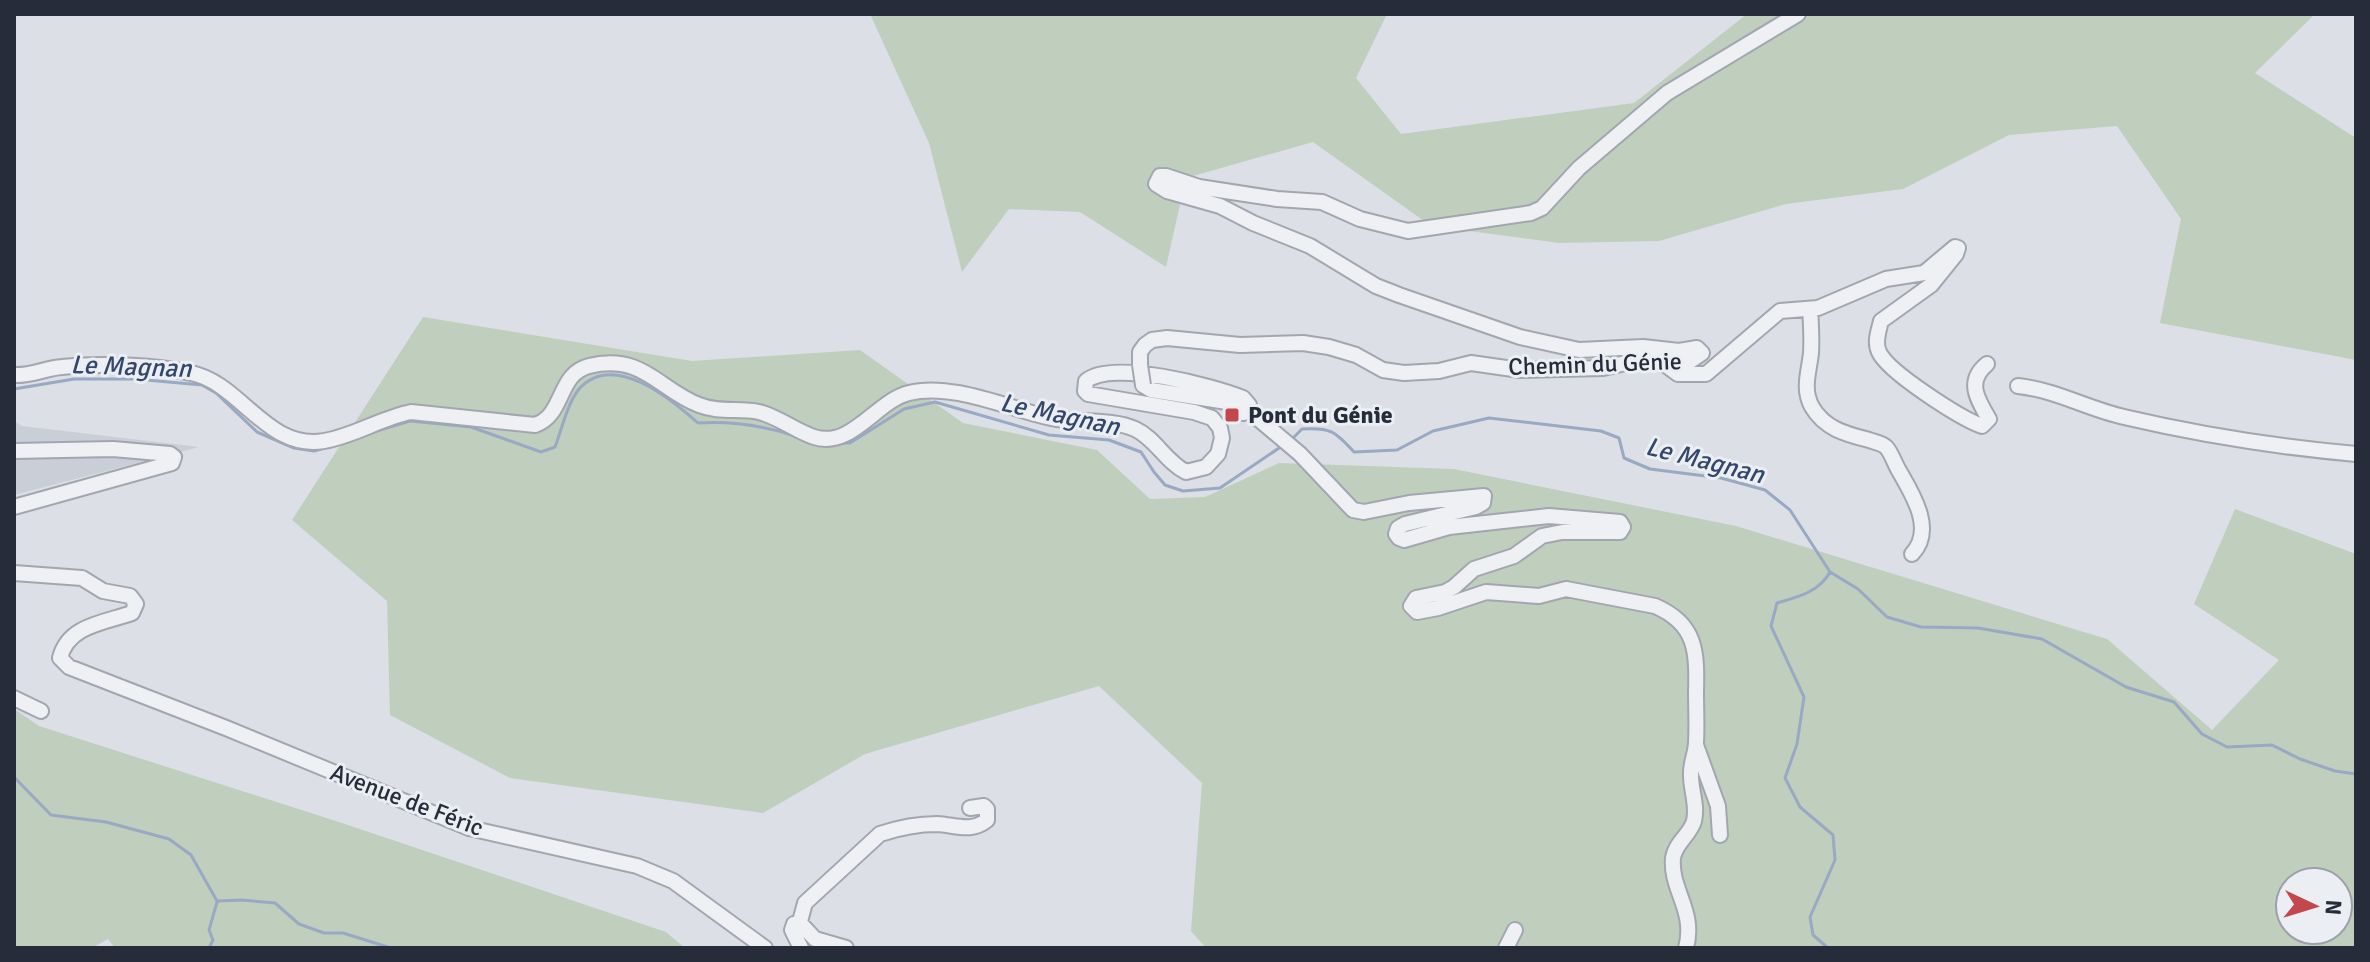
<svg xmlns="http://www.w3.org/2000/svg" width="2370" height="962" font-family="Signika,sans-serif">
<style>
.built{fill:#caced6}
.green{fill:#c0cebe;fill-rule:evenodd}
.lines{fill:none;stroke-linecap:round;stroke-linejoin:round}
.stream{stroke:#99a9c3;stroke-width:3}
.minor-casing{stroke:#a2a6ae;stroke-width:18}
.minor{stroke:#eef0f4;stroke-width:14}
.minor-bridge-casing{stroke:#a2a6ae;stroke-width:18;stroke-linecap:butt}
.minor-bridge{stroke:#eef0f4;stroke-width:14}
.poi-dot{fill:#c3484e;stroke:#ebeef3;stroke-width:3}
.labels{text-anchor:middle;stroke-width:6;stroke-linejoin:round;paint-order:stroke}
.street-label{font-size:24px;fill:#272c3a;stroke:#ebeef3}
.poi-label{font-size:24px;font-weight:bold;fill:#272c3a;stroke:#ebeef3;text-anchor:start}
.water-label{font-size:26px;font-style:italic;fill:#34476b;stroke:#ebeef3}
</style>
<rect width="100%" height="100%" fill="#dcdfe5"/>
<path class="built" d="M14,421L22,426L199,447L14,495Z"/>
<path class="green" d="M870,14H1387L1356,78L1401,134L1634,103L1747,14H2315L2255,73L2356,138V360L2160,323L2181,219L2117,126L2009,135L1903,189L1786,204L1659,241L1559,243L1431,226L1313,142L1186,178L1166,267L1080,212L1009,209L962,272L929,143Z
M423,317L692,361L860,350L963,423L1097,450L1150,499L1205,497L1279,463L1454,469L1736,526L2107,639L2212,730L2279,660L2194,604L2235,509L2356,554V948H1206L1191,931L1202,783L1099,686L865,754L763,813L510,778L390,715L387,601L292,520ZM2290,882H2338V930H2290Z
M14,709L39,726L339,822L666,932L685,948H115L108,939L92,948H14Z"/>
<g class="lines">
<path class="stream" d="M14,389L74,379H135L202,385L216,393L257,432L294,448L314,451L325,448
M370,433L410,421L471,427L541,452L555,447C562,429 567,404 579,389C613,351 670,398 698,423C733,421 762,425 795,436
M1291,440L1302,429C1330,427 1335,431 1354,452L1397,450L1433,431L1489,418L1601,431L1619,438L1624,458L1650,469L1721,478L1765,490L1790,510L1830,572C1819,592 1798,597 1777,603L1771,626L1804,697L1797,744L1785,778L1800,807L1833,835L1835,860L1810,917L1813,935L1828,948
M842,443H850L904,409L935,402L1049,435L1109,440L1141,452L1154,472L1165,485L1183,491L1220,488L1282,446
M1830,572L1858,589L1887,617L1921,627L1978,628L2042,639L2126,687L2174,702L2202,734L2227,747L2272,745L2300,759L2335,771L2356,774
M14,777L51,815L106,822L169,839L191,855L217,901L241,900L275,903L299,924L324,933H343L391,948
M209,948L213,940L209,930L217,902"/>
<defs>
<path id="minor" d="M1810,309C1811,324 1812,338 1811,353C1809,372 1802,389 1812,407C1825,429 1846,434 1869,440C1874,442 1882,443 1886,447C1891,452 1894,462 1898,469C1911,492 1936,529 1912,554
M1663,363L1678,374H1706L1780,311L1818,308L1886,279L1924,273L1955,247L1958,248L1956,254L1931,285L1881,321C1879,330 1874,342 1879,352C1888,372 1960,418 1982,426L1989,419C1977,399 1966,381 1987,364
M1140,365V352L1145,345L1152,340L1167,338L1240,345L1303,343L1329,347L1356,355L1383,370L1404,373L1439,371L1471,363L1520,370L1561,369L1603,368L1635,361L1689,362L1702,353L1697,348L1679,351L1643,347L1579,350L1520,337L1399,295L1376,286L1310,246L1253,223L1220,206L1167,191L1156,184L1160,176H1166L1199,187L1277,199L1322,202L1360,219L1408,231L1531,213L1542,208L1579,168L1667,93L1798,14
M14,375C31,376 46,368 62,367C99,363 155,365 191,373C241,383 267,451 324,441C354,436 381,418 411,412L535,425C565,415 557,374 589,366C643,353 659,390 699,405C719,413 739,408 759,412C779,417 795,431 814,437C852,449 876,401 909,393C952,382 1009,409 1051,418C1078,424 1110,418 1135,429C1155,438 1166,462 1186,472L1206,467L1218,454L1222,438L1220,428L1212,418L1194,412L1088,394L1085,391L1086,381C1112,359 1213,386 1243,398L1249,405V411
M1143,385L1151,390L1227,402L1243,413L1249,411L1300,454L1353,510L1364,512L1409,503L1484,496L1483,503L1476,507L1405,524L1398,528L1396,534L1399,538L1404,540L1449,527L1549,516L1620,522L1623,527L1620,532H1562L1542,536L1514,556L1474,569L1454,587L1445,592L1416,598L1411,606L1417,612L1438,608L1486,592L1539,596L1566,589L1655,606C1697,624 1697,652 1696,693C1696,709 1697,726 1696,742C1696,752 1691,762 1691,772C1690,789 1698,804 1694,821C1690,835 1675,843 1673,858C1670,890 1696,910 1686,948
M2018,386C2056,390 2088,409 2124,417C2201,435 2278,447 2356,454
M14,451L113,449L170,454L174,457L172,463L14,507
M14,573L82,578L103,591L130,596L136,604L132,613C104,623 68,625 60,658L69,667L226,728L469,828L637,866L673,881L765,948
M14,698L41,711
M1696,745L1718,806L1720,835
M799,925L805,903L880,834C898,828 918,824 937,824C956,825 971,833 987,820V809L984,806L970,808
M801,948L792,930L794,924L802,925L815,939L846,948
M1506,948L1515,930"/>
</defs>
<use href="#minor" class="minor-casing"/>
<use href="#minor" class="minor"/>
<defs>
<path id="minor-bridge" d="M1140,365L1143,385"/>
</defs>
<use href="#minor-bridge" class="minor-bridge-casing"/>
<use href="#minor-bridge" class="minor-bridge"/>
</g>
<rect class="poi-dot" x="1224" y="407" width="16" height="16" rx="4"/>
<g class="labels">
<g class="street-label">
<text transform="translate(1595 364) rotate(-2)" y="8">Chemin du Génie</text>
<text transform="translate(407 800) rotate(21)" y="8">Avenue de Féric</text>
</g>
<g class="poi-label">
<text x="1248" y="423">Pont du Génie</text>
</g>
<g class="water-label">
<text transform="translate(131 366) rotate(2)" y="9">Le Magnan</text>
<text transform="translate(1060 414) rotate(12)" y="9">Le Magnan</text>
<text transform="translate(1705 460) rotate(14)" y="9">Le Magnan</text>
</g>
</g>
<rect width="2370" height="962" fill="none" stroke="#272c3a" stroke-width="32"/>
<g transform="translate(2314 906) rotate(94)"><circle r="38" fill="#ebeef3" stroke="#9da0a9" stroke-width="2"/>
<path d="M0-6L14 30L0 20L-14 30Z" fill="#c3484e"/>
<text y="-12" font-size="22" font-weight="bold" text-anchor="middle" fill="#272c3a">N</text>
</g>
</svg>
